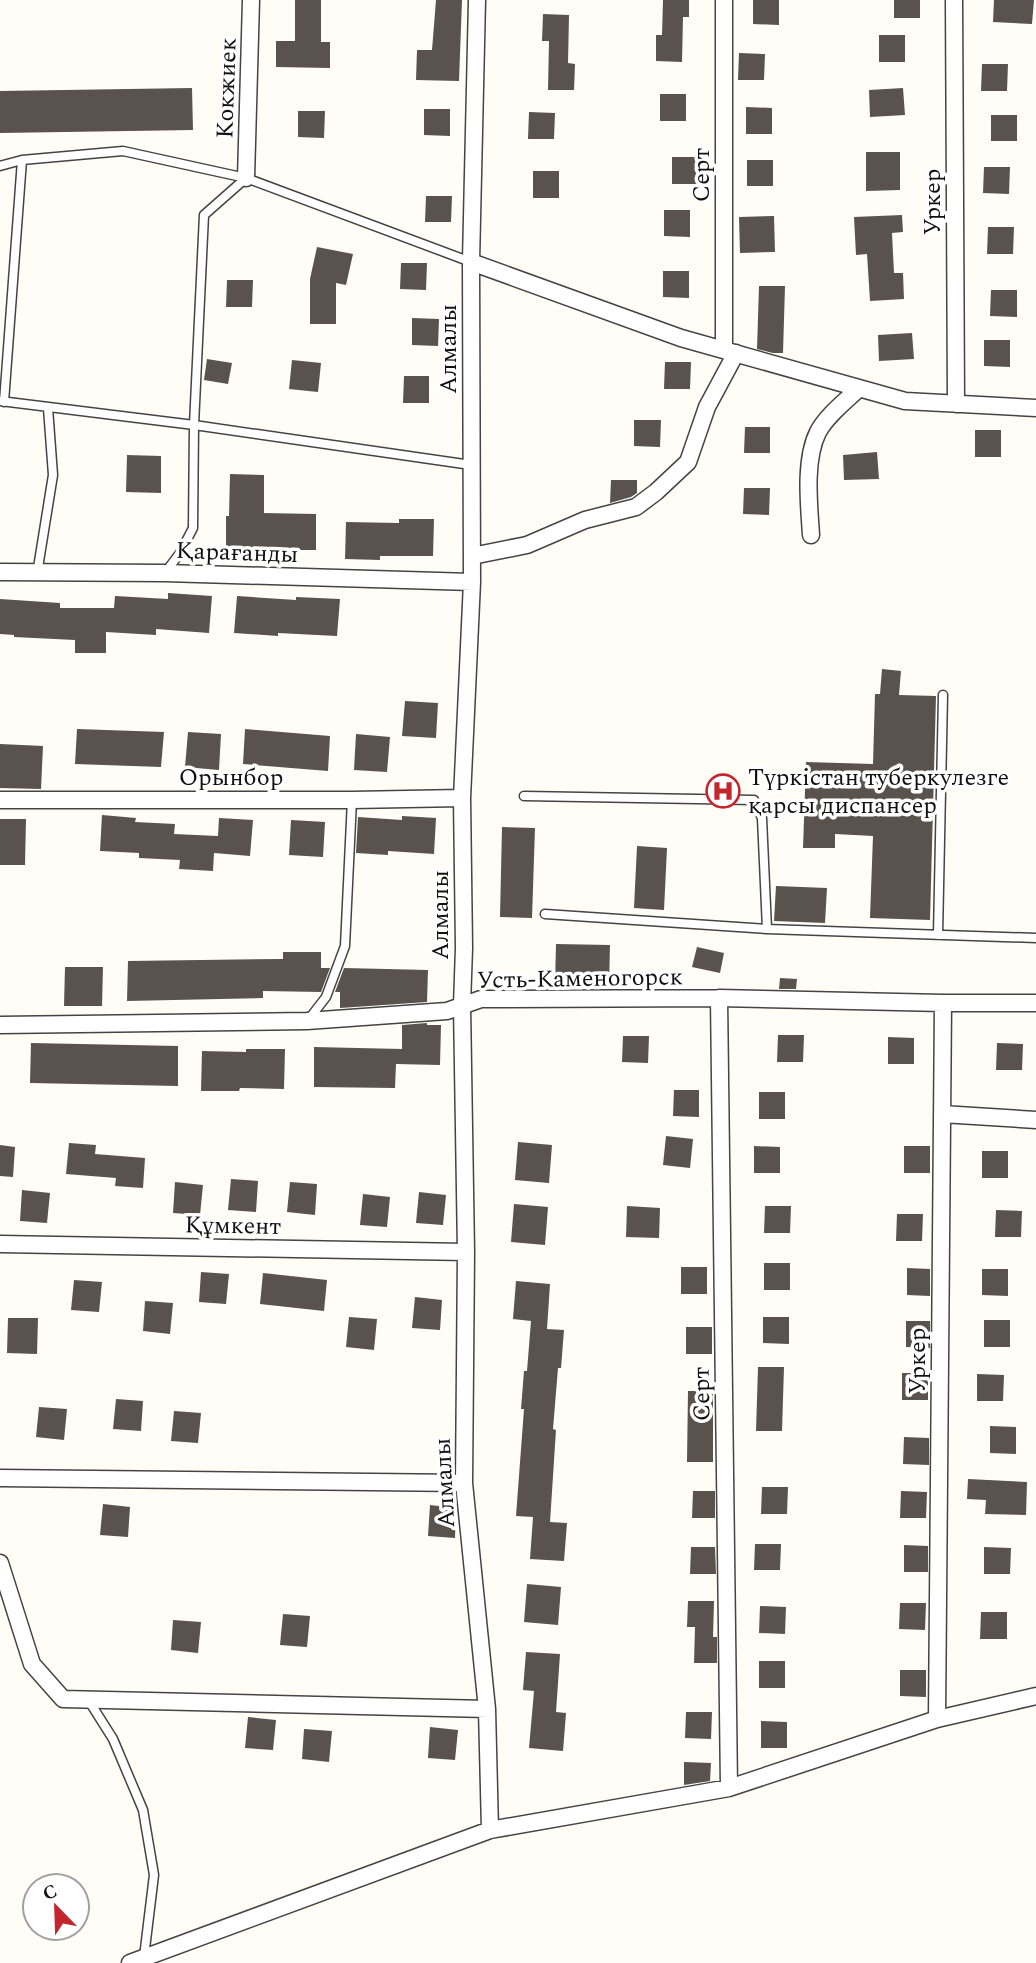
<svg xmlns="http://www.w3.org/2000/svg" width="1036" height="1963" font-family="Spectral,serif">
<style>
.building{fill:#5a524d}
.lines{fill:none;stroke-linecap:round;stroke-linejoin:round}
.lane-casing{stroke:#444;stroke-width:11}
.street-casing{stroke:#444;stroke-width:19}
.lane{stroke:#fff;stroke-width:8}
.street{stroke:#fff;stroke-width:16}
.labels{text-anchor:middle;stroke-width:7;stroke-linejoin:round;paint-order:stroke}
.street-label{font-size:24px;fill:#111;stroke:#fff}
.poi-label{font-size:24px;fill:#111;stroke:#fff;text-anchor:start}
</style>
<rect width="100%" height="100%" fill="#fffdf5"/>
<path class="building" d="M295,0H321V42H330V68L276,67V41H295Z
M436,0H462L459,81L416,80L417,50H432Z
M663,0H689V17H683L682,62L656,61V35H662Z
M753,0H779V25L753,24Z
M894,0H920V18H894Z
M994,0H1034L1032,24L993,22Z
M543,14L569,15L568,63L575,64L574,90H548L549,41H542Z
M879,35H905V62H879Z
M739,53L765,54L764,80H738Z
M982,64H1008L1007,91H981Z
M192,88L193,130L0,133V91Z
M903,88L905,115L870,117L869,90Z
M660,94H686V121H660Z
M746,107L772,108V134H746Z
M424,109H450V136L424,135Z
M298,111H325L324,138L298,137Z
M529,112L555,113L554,139H528Z
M991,115H1017V141H991Z
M866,152H900V190L866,191Z
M672,157H698V184H672Z
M747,160H773V186H747Z
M984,167H1010L1009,194L983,193Z
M533,171H559V198H533Z
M426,196H452L451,222H425Z
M664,210H690V237L664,236Z
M902,215L903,232L892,233L894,273H903L904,299L870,301L867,254L856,255L854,217Z
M774,216L775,252L740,253L739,217Z
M988,227H1014L1013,254H987Z
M317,247L353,254L346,285L336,283V324H310V279Z
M401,263H427L426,290L400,289Z
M663,271H689V298L663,297Z
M227,280H253L252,307H226Z
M759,286H785L783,353H773L757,349Z
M991,290H1017V317L990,316Z
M412,318L439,319L438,346L412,345Z
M912,333L914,359L879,361L878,335Z
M984,340H1010V367L984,366Z
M207,359L232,363L228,384L204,380Z
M292,360L321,363L318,392L289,389Z
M665,362H691L690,389H664Z
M404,376H429V403H403Z
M634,420H661L660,447L634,446Z
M745,427H770V453H744Z
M975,430H1001V457H975Z
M877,452L879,479L844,480L843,455Z
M127,455L161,456V493L126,492Z
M230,474L264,475V513L316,514V550H260V553L226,552V516H229Z
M611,480H637V493L631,497L610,503Z
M744,488H770L769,515L743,514Z
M399,519H434L433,556H380V560L345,559L346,522L399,523Z
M168,593L212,596L209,633L156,629V635L106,632V653H75V640L14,637V635L0,634V599L60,603V608H114L115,596L168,599Z
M237,596L296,600V597L340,599L337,636L278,633V636L234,633Z
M882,669L901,671L899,695L936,696L930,920L870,918L873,836L835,834V848H803L806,762L873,764L875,694H880Z
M405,701L438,703L436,738L402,736Z
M77,729L164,732L161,767L75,764Z
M245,729L330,736L328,771L243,764Z
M188,732L221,734L219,770L185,767Z
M356,734L390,737L387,772L354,770Z
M0,744L43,746L41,789L0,788Z
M102,815L136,818L135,822L175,824L174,834L218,836L219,818L253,820L250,856L214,853L213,871L179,869L180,860L139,858V853L100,851Z
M402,816L436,818L434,854L388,851V855L356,853L358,817L402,820Z
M0,819H26L25,865H0Z
M291,820L325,822L323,857L289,855Z
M502,827L535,828L532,918L500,917Z
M637,846L667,848L664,910L634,908Z
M776,886L827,888L825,923L774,921Z
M556,944L610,945L609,986L555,984Z
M697,947L724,953L720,973L692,967Z
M283,952H321V968H330L321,992L263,991V998L127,1001L128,961L283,959Z
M65,967H103L102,1006H64Z
M344,968L428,970L427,1002L340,1008V992H335Z
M780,978L797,979L796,989H779Z
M427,1023V1025H441L440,1065L396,1064L395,1088L314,1087V1047L402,1049V1025Z
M778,1035H804L803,1062H777Z
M623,1036H649L648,1063L622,1062Z
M888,1037L914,1038V1064H888Z
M31,1043L178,1046V1086L30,1083Z
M997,1043L1023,1044L1022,1070H996Z
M246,1049H285L284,1089L240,1088L239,1091H201L202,1051L246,1052Z
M674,1090H699V1117L673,1116Z
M759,1092H785V1119H759Z
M666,1136L693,1139L690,1168L663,1165Z
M518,1142L552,1145L549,1183L515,1180Z
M69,1143L96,1145L95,1154L145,1158L143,1188L115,1186L116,1178L66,1174Z
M0,1145L15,1147L13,1177L0,1176Z
M754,1146L780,1147V1173H754Z
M904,1146H930V1173H904Z
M982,1151H1008V1178H982Z
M231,1179L258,1181L256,1212L228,1210Z
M175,1182L203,1185L200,1215L173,1213Z
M290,1182L317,1184L315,1215L287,1212Z
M22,1190L50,1193L47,1223L20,1221Z
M419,1192L446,1195L443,1225L416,1223Z
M363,1194L390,1197L387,1227L360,1225Z
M514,1204L548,1207L545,1245L511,1242Z
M627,1206L660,1208L659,1238L626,1237Z
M765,1206H791L790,1233H764Z
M996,1210L1022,1211L1021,1237H995Z
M897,1214H923L922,1241H896Z
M764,1263H790V1290H764Z
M681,1267H707V1294H681Z
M907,1268L930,1269V1296L907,1295Z
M982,1269H1008V1296L982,1295Z
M201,1272L229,1274L226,1304L199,1302Z
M263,1273L327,1280L324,1311L260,1304Z
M74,1280L102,1282L99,1312L71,1310Z
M516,1281L550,1284L547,1329L564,1330L561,1368H558L553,1429L556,1430L550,1522L567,1523L564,1561L530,1559L533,1517L516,1516L524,1409H521L524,1371H527L531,1321L513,1319Z
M415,1297L442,1300L440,1330L412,1328Z
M145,1301L173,1303L170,1334L143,1331Z
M349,1317L377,1319L374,1350L346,1347Z
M763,1317H789V1344L763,1343Z
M8,1318H38L37,1354L7,1353Z
M984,1320H1010V1347H984Z
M906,1321H930V1348L906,1347Z
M686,1327H712V1354H686Z
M758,1367H784L782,1431H756Z
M902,1373H928V1400H902Z
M977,1374L1004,1375L1003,1401H977Z
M688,1391H713V1462H687Z
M116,1399L143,1401L141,1431L113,1429Z
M39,1407L67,1409L64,1440L36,1437Z
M174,1411L201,1413L198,1443L171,1441Z
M990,1426L1016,1427V1454L990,1453Z
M904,1437L929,1438V1465L903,1464Z
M968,1479L1027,1482L1026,1515L985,1514L986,1500L967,1499Z
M762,1487H788L787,1514H761Z
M693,1491H715V1518H692Z
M901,1491L927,1492L926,1518H900Z
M103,1504L130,1507L128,1537L100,1535Z
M430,1505L456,1508L455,1538L428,1536Z
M755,1544H781L780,1570H754Z
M904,1545L928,1546V1572H904Z
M691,1547H715L716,1574H690Z
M984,1547L1011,1548L1010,1574H984Z
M527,1584L561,1587L558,1625L524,1622Z
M688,1601H714L713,1637H717V1663H694L695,1627H687Z
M900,1603H926L925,1630L899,1629Z
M760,1606L786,1607L785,1634L759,1633Z
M981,1612H1007V1639H980Z
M283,1614L310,1616L307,1647L280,1645Z
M173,1620L201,1622L198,1653L171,1650Z
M526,1652L560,1654L556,1712L566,1713L563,1751L529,1748L534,1691L523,1690Z
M759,1661H785V1688H759Z
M900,1670H926V1697L900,1696Z
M686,1712H712L711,1739L685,1738Z
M248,1717L276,1720L273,1750L245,1748Z
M761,1721L787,1722V1748H761Z
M430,1727L458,1730L455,1760L428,1758Z
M304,1729L332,1731L329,1762L302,1759Z
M684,1762L711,1763L710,1781L684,1785Z"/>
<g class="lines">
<defs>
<path id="lane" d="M0,166L22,160L123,151L246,178L471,262
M0,401L194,425L471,465
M4,402L22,160
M165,573L180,553L193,528L194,425L204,215L246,178
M37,574L53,475L48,408
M524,796L754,800L762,818L767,929
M545,914L767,929L1036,938
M938,935L943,695
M309,1019L326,997L345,946L352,800
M89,1701L113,1739L143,1810L154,1875L144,1957"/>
<path id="street" d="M477,0L471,262L472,582L462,798L464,948L462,1005L466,1252L464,1483L487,1709L490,1830
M724,0V350
M954,0L956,404
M246,178L251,0
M471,262L681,338L905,401L1036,408
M811,535C809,504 804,460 818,432C827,415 846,401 859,388
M472,556L527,545L585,520L636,507L656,492L688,462L707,407L736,353
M0,572L165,573L472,582
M0,800H352L462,798
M719,998L729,1788
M0,1025L307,1021L447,1011L481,999L719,998L943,1003H1036
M942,1114L1036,1120
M0,1244L466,1252
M0,1478L464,1483
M0,1563L32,1664L63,1699L487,1709
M937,1719L943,1003
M130,1963L490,1830L729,1788L937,1719L1036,1696"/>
</defs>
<use href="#lane" class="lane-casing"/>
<use href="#street" class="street-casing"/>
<use href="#lane" class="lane"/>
<use href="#street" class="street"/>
</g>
<defs>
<symbol id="hospital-ring" viewBox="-11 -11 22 22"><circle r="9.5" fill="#fff" stroke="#c4262e" stroke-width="1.5"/><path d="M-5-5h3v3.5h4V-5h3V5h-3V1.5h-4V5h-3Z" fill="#c4262e"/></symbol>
</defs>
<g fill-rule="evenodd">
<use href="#hospital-ring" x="704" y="772" width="38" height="38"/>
</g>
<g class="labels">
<g class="street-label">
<text transform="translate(226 88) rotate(-88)" y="8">Кокжиек</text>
<text transform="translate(701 175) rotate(-90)" y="8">Серт</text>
<text transform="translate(932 202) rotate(-90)" y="8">Уркер</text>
<text transform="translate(448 349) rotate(-90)" y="8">Алмалы</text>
<text transform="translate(237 552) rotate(2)" y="8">Қарағанды</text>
<text x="231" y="785">Орынбор</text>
<text transform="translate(440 915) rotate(-90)" y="8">Алмалы</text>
<text transform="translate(580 978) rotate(-1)" y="8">Усть-Каменогорск</text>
<text transform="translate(233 1225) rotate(1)" y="8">Құмкент</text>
<text transform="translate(917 1361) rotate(-90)" y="8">Уркер</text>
<text transform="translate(701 1394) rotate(-91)" y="8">Серт</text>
<text transform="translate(444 1483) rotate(-93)" y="8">Алмалы</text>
</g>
<g class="poi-label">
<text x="748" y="785">Түркістан туберкулезге<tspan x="748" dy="28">қарсы диспансер</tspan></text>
</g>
</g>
<g transform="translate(56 1907) rotate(337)"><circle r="33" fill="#ffffff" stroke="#a0a0a0" stroke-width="2"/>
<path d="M0-5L12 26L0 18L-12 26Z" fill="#c4262e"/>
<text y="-10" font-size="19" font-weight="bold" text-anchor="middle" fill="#111111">С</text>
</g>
</svg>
